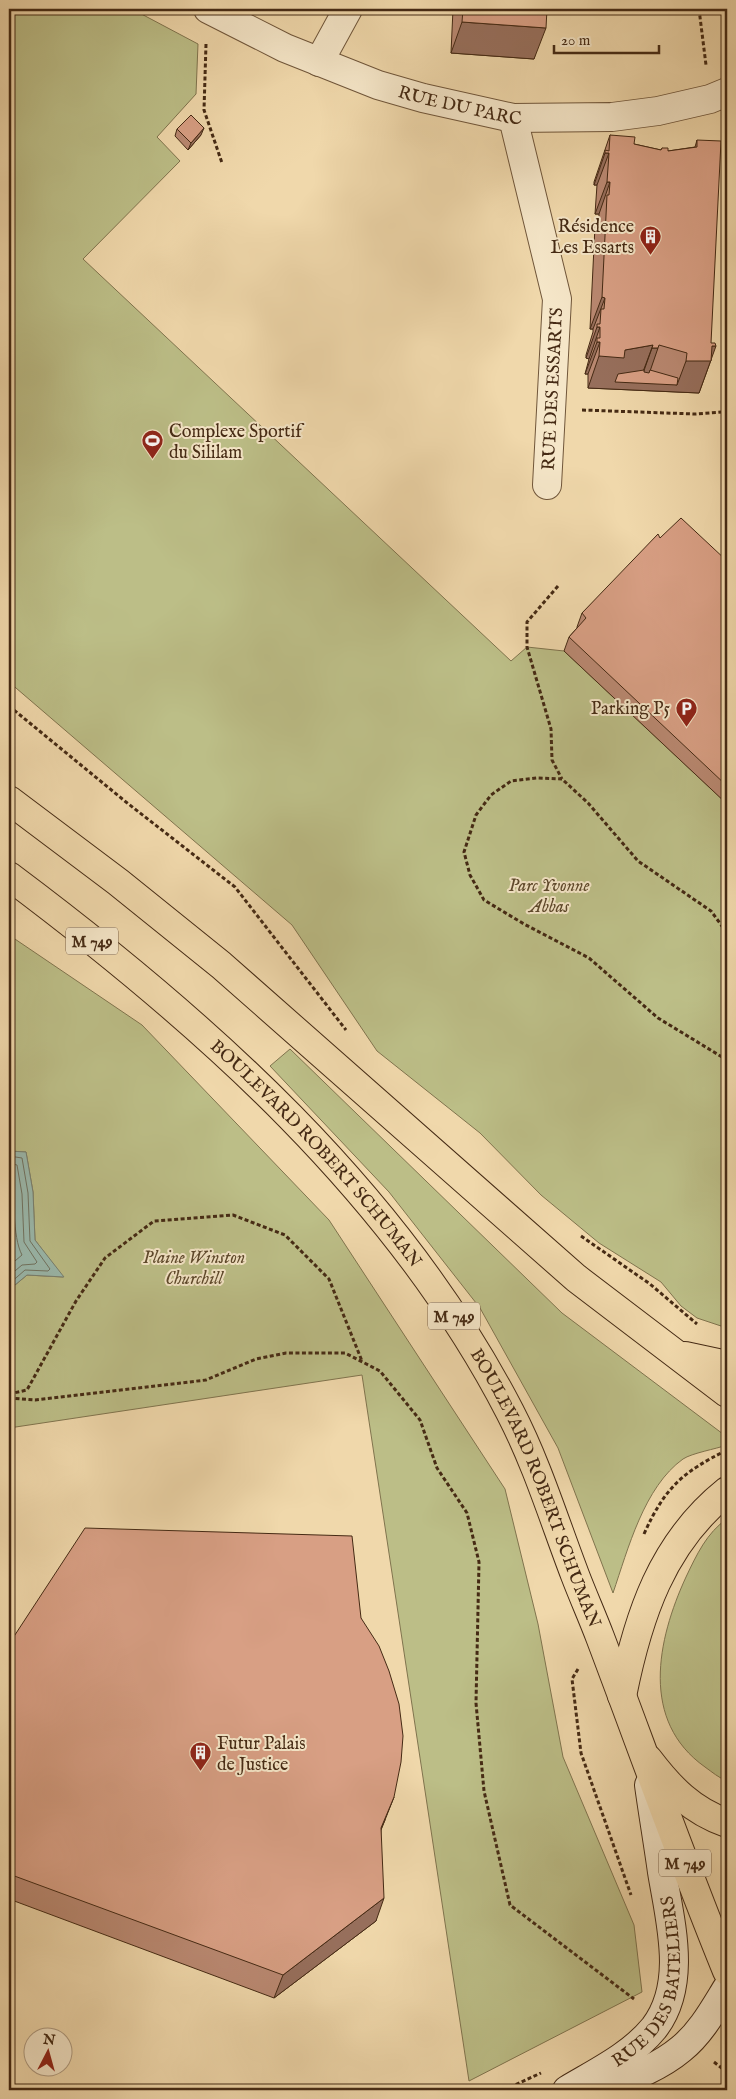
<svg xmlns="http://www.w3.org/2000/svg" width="736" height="2099" font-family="'IM FELL English',serif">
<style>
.green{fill:#bcbe87;stroke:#80744e}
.water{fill:#9ab9ad;stroke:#788070}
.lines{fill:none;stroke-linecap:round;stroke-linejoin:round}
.shore{stroke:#707260;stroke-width:1}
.street-casing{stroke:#70563a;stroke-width:30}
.secondary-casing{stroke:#452a14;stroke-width:30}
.primary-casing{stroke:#452a14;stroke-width:30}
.highway-casing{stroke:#452a14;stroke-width:30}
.path{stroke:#452a14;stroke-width:3;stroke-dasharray:4 2.5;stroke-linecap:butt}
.street{stroke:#f5e6c8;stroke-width:28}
.secondary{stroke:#f5e6c8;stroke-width:28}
.primary{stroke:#f0d8ab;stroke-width:28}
.highway{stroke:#f0d8ab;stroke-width:28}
.wall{fill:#ba8972;stroke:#452a14}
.shaded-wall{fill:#976f5c;stroke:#452a14}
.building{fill:#d89f84;stroke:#452a14}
.labels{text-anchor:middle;stroke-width:4;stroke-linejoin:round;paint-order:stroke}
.shield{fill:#f5e6c8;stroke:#7a624a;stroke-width:1}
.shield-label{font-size:16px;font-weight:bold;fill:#452a14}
.street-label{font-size:18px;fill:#452a14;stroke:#f5e6c8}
.poi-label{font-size:18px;fill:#452a14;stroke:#f5e6c8;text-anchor:end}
.park-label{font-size:18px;font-style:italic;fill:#5d482b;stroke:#f5e6c8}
</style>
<rect width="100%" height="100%" fill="#f0d8ab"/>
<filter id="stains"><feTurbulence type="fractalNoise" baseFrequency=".004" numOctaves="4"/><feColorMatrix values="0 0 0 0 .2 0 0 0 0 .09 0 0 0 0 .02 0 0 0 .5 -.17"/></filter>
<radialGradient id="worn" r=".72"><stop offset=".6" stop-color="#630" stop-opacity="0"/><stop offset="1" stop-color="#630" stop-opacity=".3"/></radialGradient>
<path class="green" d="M9,9H132L198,44L196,94L157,137L180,161L83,259L511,661L527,647L564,651L727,804V1328L697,1318L681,1306L661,1282L599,1243L541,1195L480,1133L377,1051L292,925L9,682Z
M9,935L142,1025L329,1220L505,1489L538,1624L563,1757L634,1925L642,1992L469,2081L362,1375L9,1428V1290L27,1275L63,1277L35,1240L33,1192L26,1152L9,1151Z
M290,1049L562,1313L727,1437V1445C716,1449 692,1453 683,1459C644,1487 628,1549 613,1593L558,1448L480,1308L389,1192L270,1066Z
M727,1519V1781C719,1778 712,1772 705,1767C640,1721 657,1640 686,1577C696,1556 707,1532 727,1519Z"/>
<path class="water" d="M9,1151L26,1152L33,1192L35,1240L64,1277L27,1275L9,1290Z"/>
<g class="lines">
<path class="shore" d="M9,1156L22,1158L28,1193L30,1241L50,1269L48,1271L25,1270L9,1284
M9,1163L17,1165L22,1194L24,1242L37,1262L35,1264L22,1265L9,1276
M9,1170L11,1172C15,1196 12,1236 22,1255L9,1266"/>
<defs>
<g id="street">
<path id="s1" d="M208,9L285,48L378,85L423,98L513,118L612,117L658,111L710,99L727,92"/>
<path d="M319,62L348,9"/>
<path d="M513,118L557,299L547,485"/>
</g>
<g id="secondary">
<path id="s2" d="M567,2090C597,2072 631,2056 654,2028C688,1984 670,1921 662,1872C658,1843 653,1814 649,1785"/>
<path d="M599,2090C627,2079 657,2069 681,2049C701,2033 714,2009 727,1988"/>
</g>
<path id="primary" d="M648,1759C670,1788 692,1811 727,1823"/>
<g id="highway">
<path d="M9,800L118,882L221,965L576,1278L727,1393"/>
<path id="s3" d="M9,876C204,1022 397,1193 510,1412C537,1464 554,1520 575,1575C583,1596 592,1616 600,1637C642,1748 682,1861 727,1971"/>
<path d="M685,1356L727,1365"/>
<path d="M622,1696C638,1616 662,1543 727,1491"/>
</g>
</defs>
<use href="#street" class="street-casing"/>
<use href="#secondary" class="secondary-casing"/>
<use href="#primary" class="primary-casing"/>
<use href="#highway" class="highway-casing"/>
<path class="path" d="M699,9L706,65
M206,44L204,110L222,163
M582,410L695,414L722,412L727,410
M558,586L527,622V647L551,729L552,760L562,779
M9,706L126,802L235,887L346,1030
M727,933L711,911L638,861L588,803L562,779L537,778L511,781L491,795L476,815L464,852L470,875L484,900L524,924L589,958L658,1018L727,1060
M581,1236L650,1284L697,1324
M9,1394L27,1390L76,1301L105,1258L154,1221L233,1215L285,1235L329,1279L362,1361
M9,1398L35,1400L206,1380L256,1359L286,1353H345L380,1371L420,1420L437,1468L467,1513L479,1562L476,1703L484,1791L510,1905L634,1999
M644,1534C665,1487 683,1472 727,1450
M578,1669L572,1679L581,1753L631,1895
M714,2062L723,2069
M723,2069L725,2090
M723,2069L727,2065
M504,2090L541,2073"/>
<use href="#street" class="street"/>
<use href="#secondary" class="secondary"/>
<use href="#primary" class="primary"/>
<use href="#highway" class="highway"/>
</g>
<path class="wall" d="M453,9H547L534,59L451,53Z
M177,129L201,135L188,150L175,136Z
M610,135L634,144L661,150L662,148L668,151L695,147L697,140L711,360L699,393L588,388V374H585L589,359L586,358V355L593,332V329H590L595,226L599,217V214H595L597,185H594V182Z
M660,538L727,561V804L564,651L569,637L577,628V627L582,613Z
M361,1618L385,1820L381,1830L376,1921L274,1998L9,1899V1644Z"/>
<path class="shaded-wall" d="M462,22L546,28L534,59L451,53Z
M204,128L201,135L188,150L191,143Z
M605,153H609L597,185H594Z
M607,182H610L599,214H595Z
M602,297L605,298L593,329H590Z
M597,327H600L589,359L586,358Z
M597,342H600L588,374H585Z
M653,345L641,377L677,385L686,361L712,346H716L699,393L588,388L599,356L625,350Z
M652,348H658L647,380L641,379Z
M394,1797L385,1820L372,1850L381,1828Z
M384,1898L376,1921L274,1998L283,1975Z"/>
<path class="building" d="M463,9H547L546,28L462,22Z
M191,115L204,128L191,143L177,129Z
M610,135L635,137L634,144L661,150L662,148H668V151L697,147V140L721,141L711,343H715L716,346H712L711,361H686L687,353L659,345L658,348H652L653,345L625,350L624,358L599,356L600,342H597V338H600V327H597V324H600L601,309H604L605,298L602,297L607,195H609L610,182H607L609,153H605V150L609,151Z
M644,370V372L649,373L650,370L678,378L677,385L615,382L618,374Z
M681,518L727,561V786L569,637L586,618L582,613L658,534L660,538Z
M85,1528L352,1536L361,1618L379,1646L389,1671L399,1704L403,1736L401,1762L394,1797L381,1828L384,1898L283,1975L9,1874V1644Z"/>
<defs>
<symbol id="building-pin" viewBox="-11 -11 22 30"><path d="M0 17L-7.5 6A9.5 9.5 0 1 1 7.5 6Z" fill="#8f2418" stroke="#f5e6c8"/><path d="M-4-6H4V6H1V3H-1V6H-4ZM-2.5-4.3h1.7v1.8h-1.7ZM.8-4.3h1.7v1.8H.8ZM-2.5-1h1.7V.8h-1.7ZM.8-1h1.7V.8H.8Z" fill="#fff"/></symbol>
<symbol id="stadium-pin" viewBox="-11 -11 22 30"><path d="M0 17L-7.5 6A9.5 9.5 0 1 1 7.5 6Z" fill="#8f2418" stroke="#f5e6c8"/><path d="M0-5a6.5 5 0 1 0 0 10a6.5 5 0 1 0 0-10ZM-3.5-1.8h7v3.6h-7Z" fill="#fff"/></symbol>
<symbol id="parking-pin" viewBox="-11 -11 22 30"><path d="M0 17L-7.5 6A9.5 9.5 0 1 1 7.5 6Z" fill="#8f2418" stroke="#f5e6c8"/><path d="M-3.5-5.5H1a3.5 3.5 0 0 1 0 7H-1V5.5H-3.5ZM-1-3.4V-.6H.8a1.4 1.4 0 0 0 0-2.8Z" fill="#fff"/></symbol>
</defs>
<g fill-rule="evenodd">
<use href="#building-pin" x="638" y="224" width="25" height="34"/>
<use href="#stadium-pin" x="140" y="428" width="25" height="34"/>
<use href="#parking-pin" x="674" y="696" width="25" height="34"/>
<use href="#building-pin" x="188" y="1740" width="25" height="34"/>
</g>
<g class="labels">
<g class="shield">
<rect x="66" y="927.5" width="52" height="27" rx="4"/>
<rect x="428" y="1302.5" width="52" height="27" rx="4"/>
<rect x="659" y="1849.5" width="52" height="27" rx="4"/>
</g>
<g class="shield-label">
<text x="92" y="947">M 749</text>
<text x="454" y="1322">M 749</text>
<text x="685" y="1869">M 749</text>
</g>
<g class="street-label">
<text dy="6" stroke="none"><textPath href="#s1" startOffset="271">RUE DU PARC</textPath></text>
<text transform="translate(552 389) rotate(-87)" y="6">RUE DES ESSARTS</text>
<text dy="6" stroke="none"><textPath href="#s3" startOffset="415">BOULEVARD ROBERT SCHUMAN</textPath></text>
<text dy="6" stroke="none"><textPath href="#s3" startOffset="820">BOULEVARD ROBERT SCHUMAN</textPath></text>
<text dy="6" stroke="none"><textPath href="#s2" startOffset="149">RUE DES BATELIERS</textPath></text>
</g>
<g class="poi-label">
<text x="634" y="232">Résidence<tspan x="634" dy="21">Les Essarts</tspan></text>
<text x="169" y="437" text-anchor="start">Complexe Sportif<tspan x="169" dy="21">du Sililam</tspan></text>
<text x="670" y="714">Parking P5</text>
<text x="217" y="1749" text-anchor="start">Futur Palais<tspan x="217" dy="21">de Justice</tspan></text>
</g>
<g class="park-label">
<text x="549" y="891">Parc Yvonne<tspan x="549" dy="21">Abbas</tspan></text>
<text x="194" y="1263">Plaine Winston<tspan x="194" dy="21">Churchill</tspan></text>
</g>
</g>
<rect width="736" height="2099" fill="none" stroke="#f0d8ab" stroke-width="30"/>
<rect x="10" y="10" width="716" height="2079" fill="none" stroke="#452a14" stroke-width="2.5"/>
<rect x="15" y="15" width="706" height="2069" fill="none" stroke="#452a14"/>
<g transform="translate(48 2052) rotate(6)"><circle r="24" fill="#f5e6c8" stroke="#af9b80"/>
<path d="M0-4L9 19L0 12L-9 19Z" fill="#8f2418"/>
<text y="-8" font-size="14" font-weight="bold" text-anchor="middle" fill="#452a14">N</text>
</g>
<path d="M554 45v8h105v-8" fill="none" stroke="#452a14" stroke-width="2.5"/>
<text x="561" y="45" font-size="15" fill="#452a14" stroke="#f5e6c8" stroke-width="4" paint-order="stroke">20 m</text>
<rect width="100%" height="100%" filter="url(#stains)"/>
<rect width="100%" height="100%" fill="url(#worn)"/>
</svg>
